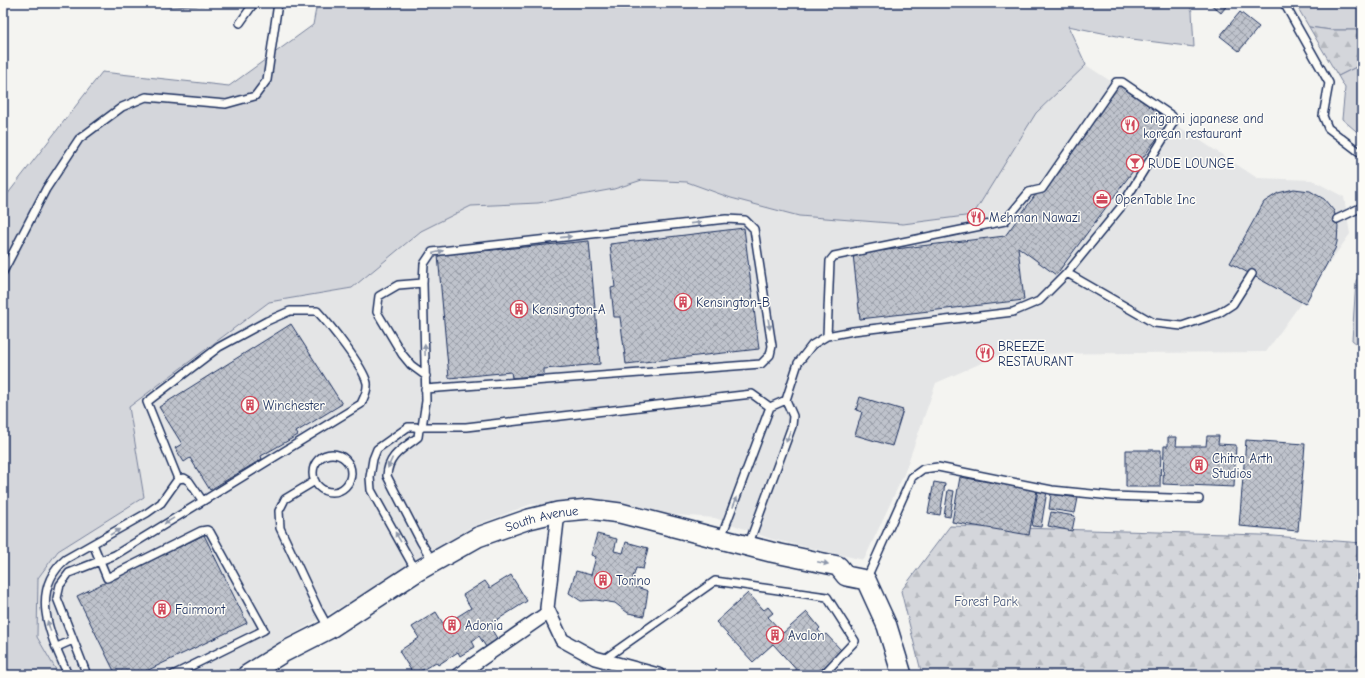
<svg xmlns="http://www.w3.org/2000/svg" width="1365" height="678" font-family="'Comic Neue',sans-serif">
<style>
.built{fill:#e4e5e6}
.green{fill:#d4d6db;stroke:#78829c}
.forest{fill:url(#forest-firs);stroke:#78829c}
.park{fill:url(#park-tufts);stroke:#78829c}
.building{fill:url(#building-cross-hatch);stroke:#1b2f5e}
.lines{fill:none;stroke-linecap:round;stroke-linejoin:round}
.lane-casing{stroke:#1b2f5e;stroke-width:10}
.street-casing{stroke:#1b2f5e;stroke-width:16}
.secondary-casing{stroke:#1b2f5e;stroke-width:22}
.lane{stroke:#fdfcf7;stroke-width:7}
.street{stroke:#fdfcf7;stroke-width:13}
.secondary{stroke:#fdfcf7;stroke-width:19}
.oneway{fill:#8c96aa}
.labels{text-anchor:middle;stroke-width:3;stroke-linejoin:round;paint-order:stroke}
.poi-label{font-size:13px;fill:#1b2f5e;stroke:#fdfcf7;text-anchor:start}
.street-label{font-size:13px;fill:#1b2f5e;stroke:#fdfcf7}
.park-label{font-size:13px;fill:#49597d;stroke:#fdfcf7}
</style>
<defs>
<pattern id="forest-firs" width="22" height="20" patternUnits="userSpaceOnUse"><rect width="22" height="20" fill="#d4d6db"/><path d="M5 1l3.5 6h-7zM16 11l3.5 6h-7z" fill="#b5b8be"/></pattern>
<pattern id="park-tufts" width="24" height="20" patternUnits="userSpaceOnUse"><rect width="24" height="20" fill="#d4d6db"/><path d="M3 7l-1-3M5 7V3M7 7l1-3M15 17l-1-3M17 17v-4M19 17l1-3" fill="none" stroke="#b5b8be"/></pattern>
<pattern id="building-cross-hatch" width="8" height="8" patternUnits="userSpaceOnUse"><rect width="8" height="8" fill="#bfc3cc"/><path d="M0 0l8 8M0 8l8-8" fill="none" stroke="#9a9fa9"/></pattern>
</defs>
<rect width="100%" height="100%" fill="#f4f4f1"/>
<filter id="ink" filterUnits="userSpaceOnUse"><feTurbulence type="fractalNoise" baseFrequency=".025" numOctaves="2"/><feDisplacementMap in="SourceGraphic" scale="8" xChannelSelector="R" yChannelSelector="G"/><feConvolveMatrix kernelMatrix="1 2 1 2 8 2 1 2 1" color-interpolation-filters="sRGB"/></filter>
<g filter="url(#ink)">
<path class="built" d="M1086,65L1257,178L1312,180L1344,197L1350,234L1266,352L1002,354L936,383L904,474L864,560L771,539L715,518L531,504L471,527L369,591L288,637L234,675H59L37,637L38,578L58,551L144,497L129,407L269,302L352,288L421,231L471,206L538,203L614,189L642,179L687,182L731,198L799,216L903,224L973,215L1036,113Z"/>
<path class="green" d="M317,3H1188L1192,11L1194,47L1132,39L1068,26L1086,65L1036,113L973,215L903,224L799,216L731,198L687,182L642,180L614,189L538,203L471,206L421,231L352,288L269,302L129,407L144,497L58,551L38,578L37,637L59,675H3V200L102,72L229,86L313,25Z
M1295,3H1362V30H1331L1309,27Z
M1362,64V136L1342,119L1345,88L1338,76Z
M1362,271V348L1352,340L1356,281Z"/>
<path class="forest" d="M136,3H213L212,5L171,7Z
M1309,27L1331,30H1362V64L1338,76Z
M950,526L1261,535L1362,543V675H922L901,591Z"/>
<path class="park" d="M615,673L625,675H535H536Z"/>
<path class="building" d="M1209,3H1229L1221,13Z
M1240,12L1259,27L1239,51L1220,36Z
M1118,83L1170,121L1056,275L1018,247L1024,300L860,319L853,254L1005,236Z
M1294,189L1310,191L1324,199L1334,211L1338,226L1337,242L1335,249L1305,304L1230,263L1264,202L1278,193Z
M744,228L759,349L626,364L620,317H614L611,288L615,287L610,244Z
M589,241L600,364L544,369V375L512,378L511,372L449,378L438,255Z
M291,324L342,404L296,432L298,435L261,456L262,459L210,490L190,458L184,462L175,448L182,444L159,407Z
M860,397L903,410L892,446L855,435L862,412L856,410Z
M1207,436H1219L1218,444L1236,445L1234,487L1163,484L1164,446H1168V437H1177L1176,446H1206Z
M1246,440L1305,444L1298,531L1239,526Z
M1126,450H1161L1160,487H1126Z
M960,477L1037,490L1029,535L952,522Z
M934,482L945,484L940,515L928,513Z
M948,490L954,491L950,517L944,516Z
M1038,490L1047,491L1041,527L1032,526Z
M1051,494L1078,498L1075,513L1049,509Z
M1051,512L1075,516L1072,531L1048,526Z
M597,534L617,539L614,551L623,553L626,542L648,548L643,569L636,568L631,585L648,591L644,616L628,613L615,603L596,600L581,601L569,593L576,571L591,575L596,557L591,555Z
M204,535L247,623L138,675H116L77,596Z
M511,575L527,601L489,625L498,640L486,647L479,636L472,641L475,647L460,656L458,652L438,665L436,662L414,675L399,651L419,638L412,627L436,612L444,625L471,608L463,595L485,581L490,588Z
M748,593L764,610L768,607L773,613L768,617L783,633L807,612L820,628L818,630L823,636L826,634L842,651L815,675H801L773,644L753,662L716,622Z"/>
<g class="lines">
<defs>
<path id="lane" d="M1284,3L1329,83L1323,116L1328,128L1362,154
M240,23L254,3
M1337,219L1362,207
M3,272L46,189L79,139L122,107L146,97L226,104L255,96L267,80L278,3
M1067,273L1154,323L1182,326L1219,313L1233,304L1252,274
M423,283L398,285L379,296L377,312L402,354L411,365L426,376
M422,427L426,401L423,283L424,264L432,252L726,219L745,220L754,229L772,346L770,355L761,364L425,389
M419,430L422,427H466L752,394L770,407
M419,430L418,437C403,449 388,455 387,476L421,542L433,562
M313 473a19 19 0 1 1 38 0a19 19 0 1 1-38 0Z
M315,481L285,499L279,511L280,528L318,609L329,629
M721,538L770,407L786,400
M93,544L107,578L201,531L207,530L210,532L264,630L173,675
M748,546L792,426L793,416L786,400L798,363L812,345L827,336L853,331L1013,312L1039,301L1067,273L1121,207L1173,123L1172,116L1122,82H1116L1042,189L1029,192L1005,221L834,256L830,261L827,336
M416,571L371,490L370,477L373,459L377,449L408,427H416L419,430
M866,580L912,477L923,469L938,467L1052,490L1112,496L1199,499
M57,647L73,640
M603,660L715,581L827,597L855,641L823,675
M68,675C51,637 28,591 66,559L147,513L161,503L178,479L184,478L189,481L202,500
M87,675L57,598L60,585L69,573L115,555L361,404C364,397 368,391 367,383C363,366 330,325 317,311H290L267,321L219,347L147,402L178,479"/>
<path id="street" d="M557,521L547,608L562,640L595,658L658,675
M458,675L549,612"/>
<g id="secondary">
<path id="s1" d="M247,675L284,652L329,629L416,572L478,537L529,519L558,512L589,509L620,513L771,552L838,566L846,576L866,580L887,626L902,675"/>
</g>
</defs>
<use href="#lane" class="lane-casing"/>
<use href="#street" class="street-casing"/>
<use href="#secondary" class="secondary-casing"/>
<use href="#lane" class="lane"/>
<use href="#street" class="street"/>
<use href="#secondary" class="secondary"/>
</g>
<defs><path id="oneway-solid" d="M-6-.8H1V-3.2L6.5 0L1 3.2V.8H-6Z"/></defs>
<g class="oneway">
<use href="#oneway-solid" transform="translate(696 223) rotate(-6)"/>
<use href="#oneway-solid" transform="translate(566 237) rotate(-6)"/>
<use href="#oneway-solid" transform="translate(438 252) rotate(-14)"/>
<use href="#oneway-solid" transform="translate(769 324) rotate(81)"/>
<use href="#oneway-solid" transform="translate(425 350) rotate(-92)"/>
<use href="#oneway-solid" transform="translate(788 437) rotate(110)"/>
<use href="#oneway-solid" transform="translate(390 463) rotate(114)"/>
<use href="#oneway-solid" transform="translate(735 502) rotate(-69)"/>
<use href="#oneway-solid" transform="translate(169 521) rotate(148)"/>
<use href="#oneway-solid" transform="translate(115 532) rotate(-30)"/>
<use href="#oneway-solid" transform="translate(398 537) rotate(-120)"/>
<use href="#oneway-solid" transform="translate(823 563) rotate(12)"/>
<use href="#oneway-solid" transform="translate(49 626) rotate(-107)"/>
</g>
</g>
<defs>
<symbol id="restaurant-ring" viewBox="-11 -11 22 22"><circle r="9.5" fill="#fdfcf7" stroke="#d1495b" stroke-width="1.5"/><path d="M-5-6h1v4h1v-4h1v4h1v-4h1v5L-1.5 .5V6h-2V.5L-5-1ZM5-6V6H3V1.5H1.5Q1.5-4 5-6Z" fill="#d1495b"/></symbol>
<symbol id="bar-ring" viewBox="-11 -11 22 22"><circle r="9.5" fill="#fdfcf7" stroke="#d1495b" stroke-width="1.5"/><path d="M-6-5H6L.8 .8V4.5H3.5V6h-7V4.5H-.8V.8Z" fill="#d1495b"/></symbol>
<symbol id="office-ring" viewBox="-11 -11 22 22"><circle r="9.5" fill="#fdfcf7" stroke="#d1495b" stroke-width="1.5"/><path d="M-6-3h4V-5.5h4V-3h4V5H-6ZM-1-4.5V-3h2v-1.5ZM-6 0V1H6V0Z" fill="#d1495b"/></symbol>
<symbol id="building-ring" viewBox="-11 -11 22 22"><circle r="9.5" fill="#fdfcf7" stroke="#d1495b" stroke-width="1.5"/><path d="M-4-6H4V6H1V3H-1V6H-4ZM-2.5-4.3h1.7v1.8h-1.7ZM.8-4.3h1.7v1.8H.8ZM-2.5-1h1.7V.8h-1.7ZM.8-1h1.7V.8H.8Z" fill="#d1495b"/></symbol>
</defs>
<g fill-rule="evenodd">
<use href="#restaurant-ring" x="1120" y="115" width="20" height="20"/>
<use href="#bar-ring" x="1125" y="153" width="20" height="20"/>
<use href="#office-ring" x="1092" y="189" width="20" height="20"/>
<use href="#restaurant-ring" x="966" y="207" width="20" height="20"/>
<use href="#building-ring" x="673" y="292" width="20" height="20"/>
<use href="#building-ring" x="509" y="299" width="20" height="20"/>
<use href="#restaurant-ring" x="975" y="343" width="20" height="20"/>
<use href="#building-ring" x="240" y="395" width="20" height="20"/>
<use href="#building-ring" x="1189" y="455" width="20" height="20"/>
<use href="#building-ring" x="593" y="570" width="20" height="20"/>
<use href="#building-ring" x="152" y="599" width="20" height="20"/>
<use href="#building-ring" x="442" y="615" width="20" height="20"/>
<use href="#building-ring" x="765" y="625" width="20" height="20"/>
</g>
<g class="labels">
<g class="poi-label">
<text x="1143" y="123">origami japanese and<tspan x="1143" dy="15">korean restaurant</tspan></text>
<text x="1148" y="168">RUDE LOUNGE</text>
<text x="1115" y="204">OpenTable Inc</text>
<text x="989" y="222">Mehman Nawazi</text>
<text x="696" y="307">Kensington-B</text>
<text x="532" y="314">Kensington-A</text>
<text x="998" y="351">BREEZE<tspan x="998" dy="15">RESTAURANT</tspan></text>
<text x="263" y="410">Winchester</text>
<text x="1212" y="463">Chitra Arth<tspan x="1212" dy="15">Studios</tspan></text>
<text x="616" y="585">Torino</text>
<text x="175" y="614">Fairmont</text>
<text x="465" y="630">Adonia</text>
<text x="788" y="640">Avalon</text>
</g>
<g class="street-label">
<text dy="5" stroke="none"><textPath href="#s1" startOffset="336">South Avenue</textPath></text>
</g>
<g class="park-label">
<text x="986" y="606">Forest Park</text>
</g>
</g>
<rect width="1365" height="678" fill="none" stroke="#fdfcf7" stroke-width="16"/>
<rect x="8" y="8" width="1349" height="662" fill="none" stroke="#1b2f5e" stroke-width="1.5" filter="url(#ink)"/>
</svg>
